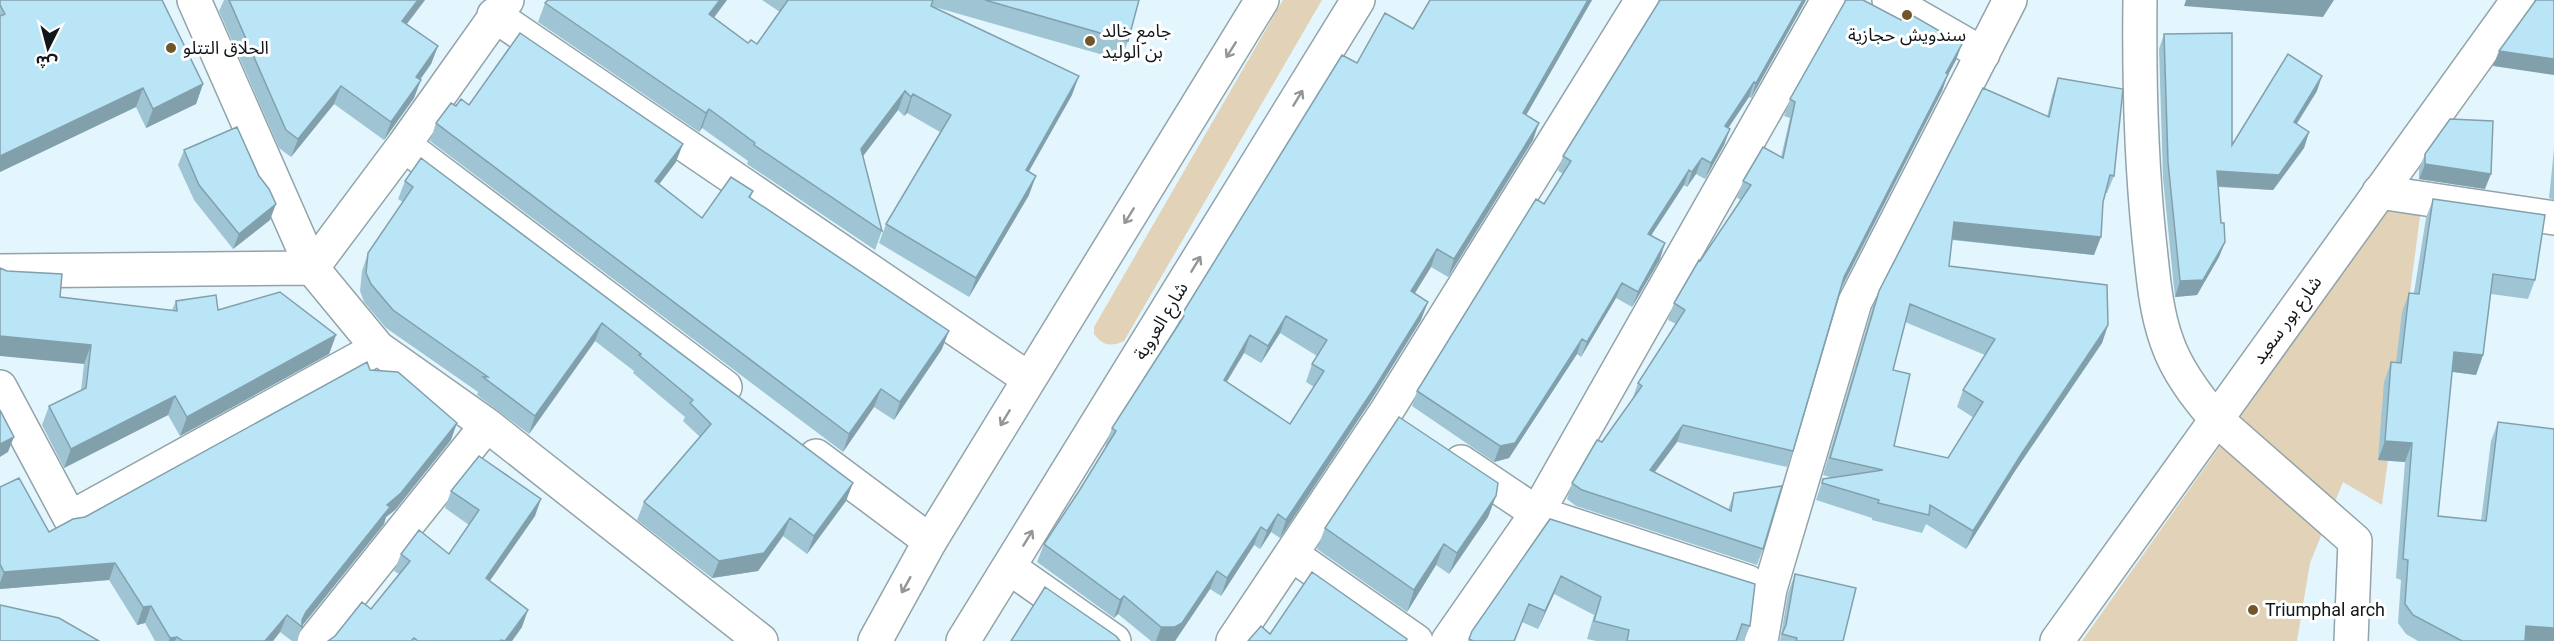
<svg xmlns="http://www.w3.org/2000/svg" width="2554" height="641" font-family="Roboto,'Noto Sans Arabic',sans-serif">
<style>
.green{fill:#e1d2b8}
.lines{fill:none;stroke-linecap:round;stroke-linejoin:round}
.minor-casing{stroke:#92a3a9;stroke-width:36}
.tertiary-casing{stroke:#92a3a9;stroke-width:36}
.secondary-casing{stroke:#92a3a9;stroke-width:36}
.primary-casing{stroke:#92a3a9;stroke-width:36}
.minor{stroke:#fff;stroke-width:33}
.tertiary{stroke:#fff;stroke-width:33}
.secondary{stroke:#fff;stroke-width:33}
.primary{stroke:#fff;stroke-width:33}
.wall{fill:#9fc5d4;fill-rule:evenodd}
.shaded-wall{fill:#82a0ac}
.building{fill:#b9e5f6;stroke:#82a0ac;stroke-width:1.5;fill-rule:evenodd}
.oneway{stroke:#939698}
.poi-dot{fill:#705628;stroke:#fff;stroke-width:2}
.labels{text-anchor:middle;stroke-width:6;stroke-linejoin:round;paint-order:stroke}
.poi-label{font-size:18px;fill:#101619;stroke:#fff;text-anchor:start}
.street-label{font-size:18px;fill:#101619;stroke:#fff}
</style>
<rect width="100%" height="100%" fill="#e4f6fd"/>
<path class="green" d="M1283,0H1322L1124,341C1111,347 1103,346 1094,334V327Z
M2390,206L2421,209L2382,505L2343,482L2310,563L2297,641H2082Z"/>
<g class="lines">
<defs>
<path id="minor" d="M194,0L312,268L378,348L487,425L761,641
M1889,0L1983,54
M2140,0C2139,80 2141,159 2149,238C2153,273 2155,309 2167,342C2177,371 2196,396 2216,419L2355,541L2351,641
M494,15L1029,379
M404,145L725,387
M2379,192L2554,218
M0,271L312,268L404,145L507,0
M0,387L70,518L378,348
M816,456L930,541
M1461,462L1537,513L1748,582
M1291,554L1416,641
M314,641L487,425
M1233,641L1386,412L1642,0
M1448,641L1537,513L1828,0
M1761,641L1770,589L1855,302L2010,0"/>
<path id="tertiary" d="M1010,568L1114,641"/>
<path id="secondary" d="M2057,641L2518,0"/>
<path id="primary" d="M875,641L930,541L1262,0
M963,641L1358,0"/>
</defs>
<use href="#minor" class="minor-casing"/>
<use href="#tertiary" class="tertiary-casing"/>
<use href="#secondary" class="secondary-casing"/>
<use href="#primary" class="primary-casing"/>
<use href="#minor" class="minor"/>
<use href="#tertiary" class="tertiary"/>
<use href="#secondary" class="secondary"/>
<use href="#primary" class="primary"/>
</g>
<path class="wall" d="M0,0L203,84L196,104L146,128L136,107L0,172Z
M224,0H425L407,24L438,46L431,64L420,80L414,98L384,140L334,104L291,157L279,148L219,11Z
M548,0H727L714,18L748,43L757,44L780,12L762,0H1139L1128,41L1121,60L931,6L1072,95L1028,172L1029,195L969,297L879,243L886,224L940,132L907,113L904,116L898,110L863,156L882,231L875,250L747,164L748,161L702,128L699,132L538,22L545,3Z
M1430,0H1592L1526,115L1533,140L1448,277L1431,267L1415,293L1421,320L1370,402L1280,538L1271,532L1260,549L1254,545L1221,596L1210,589L1175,641H1151L1118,614L1114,618L1037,562L1044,544L1079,491L1106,447L1105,446L1112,428L1177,326L1182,314L1357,63L1413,29ZM1280,333L1317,356L1312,364L1306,382L1314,387L1290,424L1227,382L1244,353L1261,363Z
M1806,0L1751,98L1749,97L1728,128L1730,129L1724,145L1705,179L1696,174L1687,187L1684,185L1651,236L1660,259L1632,307L1616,298L1581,357L1577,354L1509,458L1494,462L1412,406L1417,391L1544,204L1563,174L1558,171L1563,156Z
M2164,34L2232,145L2317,91L2297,124L2309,132L2304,148L2273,190L2218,187L2221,223L2225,242L2219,257L2197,295L2175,297L2174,288L2163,178L2159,49Z
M1956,60L1948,74L1942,91L1841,289L1793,451L1787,467L1677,442L1655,472L1728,510L1734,493L1763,549L1757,565L1576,506L1567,499L1572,483L1632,400L1638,383L1676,324L1668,320L1674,303L1741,200L1737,198L1743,181L1781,157L1790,118L1784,116L1790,99Z
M2058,78L2114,176L2107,193H2106L2103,202L2094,255L1952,240L1949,266L2108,325L2102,343L2015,471L1966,549L1926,524L1922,533L1872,520V518L1816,500L1823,479L1833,478L1823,475L1872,309L1879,291L2047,117L2052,96ZM1905,322L1985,355L1963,390L1957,407L1974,418L1948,458L1894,446L1893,370Z
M469,105L676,162L659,184L702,218L753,191L750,198L942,349L894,420L874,407L843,452L430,141L436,123Z
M2554,149V200L2549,198Z
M184,150L270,220L233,249L194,200L178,165Z
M2425,154L2485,189L2419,179V169Z
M421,158L846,501L807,554L783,536L758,571L712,578L637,520L644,502L700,437L683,421L685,417L633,373L634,371L595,341L529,434L477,395L478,392L386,328L364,302L360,291L362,271L368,253L403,202L398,199L405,181Z
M2433,199L2535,280L2528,299L2491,294L2483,355L2476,375L2452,372L2438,516L2481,521L2491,441L2498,422L2554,641H2418L2406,634L2398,623L2401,580L2396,578L2405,462L2378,460L2384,382L2391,362L2396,363L2402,312L2409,293H2414L2426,218Z
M60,297L172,310L176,301L336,335L329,354L180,436L168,415L64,468L42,425L49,406L81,390L84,364Z
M370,370L451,440L395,510L386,517L384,524L302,626L297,641H292L280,632L273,641H155L145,623L137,625L109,580L0,589V487L49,532L85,517Z
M451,491L535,516L489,581L522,627L512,641H328L371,609L399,574L394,571L401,554H449L469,525L445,508Z
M1496,496L1488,517L1449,574L1436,565L1407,612L1317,549L1325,528Z
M1550,519L1750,626L1744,641H1596L1587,639L1594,615L1554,594L1538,629L1522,622L1515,641H1468L1472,631Z
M1795,574L1843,641H1780L1788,593Z"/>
<path class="shaded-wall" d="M418,0H425L395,39L402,21Z
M720,0H727L702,33L709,14Z
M1588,0H1592L1517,131L1523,113Z
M1803,0H1806L1751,98L1756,83Z
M2186,0H2334L2323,17L2184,6Z
M1962,44L1956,60L1940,90L1946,73Z
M438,46L431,64L409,95L416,77Z
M2499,51L2554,59V75L2493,66Z
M1948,74L1942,91L1838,294L1844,277Z
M1079,76L1072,95L1019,189L1026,170Z
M2322,76L2317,91L2288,137L2294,122Z
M421,80L414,98L384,140L391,122Z
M1754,82L1749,97L1719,142L1725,126Z
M203,84L196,104L146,128L153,109Z
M341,86L334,104L291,157L298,139Z
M143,88L136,107L0,172V156Z
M905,91L898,110L854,168L861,149Z
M913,94L907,113L904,116L911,97Z
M709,109L702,128L699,132L706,113Z
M1539,123L1533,140L1448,277L1454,259Z
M1730,129L1724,145L1705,179L1711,163Z
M2309,132L2304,148L2273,190L2212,186L2217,171Z
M683,144L676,162L648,199L655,181Z
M1702,158L1696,174L1687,187L1692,172Z
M2425,164L2491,174L2485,189L2419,179Z
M1689,170L1684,185L1642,249L1648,234Z
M1036,176L1029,195L969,297L976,278Z
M276,204L270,220L233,249L239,234Z
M1954,222L2101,237L2094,255L1948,239Z
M2225,242L2219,257L2197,295L2175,297L2180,281Z
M1665,243L1660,259L1632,307L1638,292Z
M1437,249L1431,267L1405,309L1411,291Z
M1622,283L1616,298L1581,357L1587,342Z
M1428,302L1421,320L1370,402L1280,538L1286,520Z
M1286,316L1280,333L1261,363L1268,346Z
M602,323L595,341L529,434L535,416Z
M2108,325L2102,343L2015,471L1966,549L1973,531L2022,453Z
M949,331L942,349L894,420L900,402Z
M336,335L329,354L180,436L187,417Z
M1250,335L1244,353L1217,397L1224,380Z
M0,336L91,345L84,364L0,356Z
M1582,339L1577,354L1509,458L1494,462L1500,446Z
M2454,352L2483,355L2476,375L2447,371Z
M881,389L874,407L843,452L849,434Z
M175,396L168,415L64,468L71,449Z
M457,423L451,440L395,510L386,517L384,524L301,627L300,625L306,612L387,505Z
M1683,425L1677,442L1644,486L1650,470Z
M14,437L8,452L0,457V444Z
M2385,441L2412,443L2405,462L2378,460Z
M853,483L846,501L807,554L814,536Z
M1496,496L1488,517L1449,574L1457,553Z
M541,499L535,516L480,595L486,578Z
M1278,514L1271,532L1260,549L1267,531Z
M790,518L783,536L758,571L712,578L719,561Z
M1261,527L1254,545L1221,596L1227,578Z
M1444,544L1436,565L1407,612L1414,590Z
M115,563L109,580L0,589V583L4,572Z
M1217,571L1210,589L1175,641H1156L1161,627Z
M1561,576L1554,594L1538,629L1545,611Z
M1124,596L1118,614L1114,618L1120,600Z
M151,606L145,623L137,625L143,607Z
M528,610L522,627L512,641H505Z
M287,615L280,632L273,641H265Z
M2526,626L2554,628V641H2521Z
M177,637L175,641H169L170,638Z"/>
<path class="building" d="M0,0H162L203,84L153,109L143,88L0,156V16L5,14L0,5Z
M229,0H418L402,21L438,46L416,77L421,80L391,122L341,86L298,139L286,130Z
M548,0H720L709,14L748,43L751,40L757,44L788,0H933L931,6L1079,76L1026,170L1036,176L976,278L886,224L951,115L913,94L911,97L905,91L861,149L882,231L754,145L755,143L709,109L706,113L545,3Z
M985,0H1139L1128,41Z
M1430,0H1588L1523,113L1539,123L1454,259L1437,249L1411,291L1428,302L1377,384L1286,520L1278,514L1267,531L1261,527L1227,578L1217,571L1182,623L1175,627H1161L1124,596L1120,600L1044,544L1079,491L1116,431L1112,428L1184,316L1182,314L1342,55L1357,63L1385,13L1413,29ZM1286,316L1327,340L1312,364L1324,371L1290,424L1224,380L1250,335L1268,346Z
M1660,0H1803L1756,83L1754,82L1725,126L1730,129L1711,163L1702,158L1692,172L1689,170L1648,234L1665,243L1638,292L1622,283L1587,342L1582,339L1515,443L1500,446L1417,391L1536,199L1544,204L1571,161L1563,156Z
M1846,0H1863L1901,20L1905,11L1962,44L1946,73L1948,74L1844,277L1793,451L1683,425L1650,470L1731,511L1734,493L1782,486L1763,549L1582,490L1572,483L1597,440L1602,442L1642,386L1638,383L1685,310L1674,303L1699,260L1700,261L1751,185L1743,181L1763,147L1783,158L1795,102L1790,99Z
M2536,0H2554V59L2499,51Z
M520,33L683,144L655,181L702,218L731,177L753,191L749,197L949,331L900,402L881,389L849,434L436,123L451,103L456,106L461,99L469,105Z
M2232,33V145L2288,54L2322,76L2294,122L2309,132L2279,175L2217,171L2221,223H2224L2225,242L2203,280L2180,281L2168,162L2164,34Z
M2058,78L2123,89L2114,176L2110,175L2103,202L2101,237L1954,222L1949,266L2107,285L2108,325L2022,453L1973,531L1930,505L1929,515L1878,503L1879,500L1822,483L1823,479L1883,470L1830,458L1879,291L1983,88L2049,117ZM1910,304L1995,339L1963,390L1983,402L1948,458L1894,446L1910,374L1893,370Z
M2450,119L2493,121L2491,174L2425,164V154Z
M237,127L259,176L269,189L276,204L239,234L199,185L184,150Z
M421,158L853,483L814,536L790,518L764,553L719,561L644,502L711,424L690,403L693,400L639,355L641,354L602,323L535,416L483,377H488L393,310L371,284L366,273L368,253L413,187L405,181Z
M2433,199L2545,215L2535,280L2493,274L2483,355L2454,352L2438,516L2486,521L2498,422L2554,429V628L2526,626L2525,641H2462L2413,615L2405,604L2408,560L2403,559L2412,443L2385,441L2391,362L2401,363L2409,293L2419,294Z
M0,268L7,271L62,274L60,297L177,311L176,301L216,295L218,310L280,292L336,335L187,417L175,396L71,449L49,406L86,388L91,345L0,336Z
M367,362L370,370L398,372L457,423L401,493L387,505L390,507L306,612L302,620V627L287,615L265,641H183L177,637L170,638L151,606L143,607L115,563L4,572L0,564V487L19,478L49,532L73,519L85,517Z
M0,410L14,437L0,444Z
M1399,417L1498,483L1496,496L1457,553L1444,544L1414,590L1325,528Z
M479,456L541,499L486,578L528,610L505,641L501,640L500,641H418L414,638L411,641H328L335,636L362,602L371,609L410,561L401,554L419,530L449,554L479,510L451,491Z
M1550,519L1755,584L1750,626L1742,624L1736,641H1627L1629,630L1594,621L1601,597L1561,576L1545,611L1529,604L1514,641H1473L1469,639L1472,631Z
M1312,572L1407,639L1406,641H1248L1261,626L1270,634Z
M1795,574L1856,588L1843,641H1796L1797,638L1782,634L1786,625Z
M1045,587L1116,636L1120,641H1011Z
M0,605L59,618L99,641H0Z"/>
<defs><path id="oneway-shaft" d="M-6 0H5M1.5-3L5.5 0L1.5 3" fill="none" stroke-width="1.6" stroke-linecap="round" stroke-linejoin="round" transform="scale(1.5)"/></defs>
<g class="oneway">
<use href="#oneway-shaft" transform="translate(1231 50) rotate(122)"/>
<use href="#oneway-shaft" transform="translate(1298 98) rotate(-59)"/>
<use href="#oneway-shaft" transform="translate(1129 216) rotate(122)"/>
<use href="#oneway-shaft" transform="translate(1196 264) rotate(-59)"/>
<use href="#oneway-shaft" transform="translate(1005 418) rotate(121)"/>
<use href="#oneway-shaft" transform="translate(1028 538) rotate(-59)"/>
<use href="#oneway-shaft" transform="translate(906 585) rotate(119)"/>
</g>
<g class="poi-dot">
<circle cx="1907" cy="15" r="6"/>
<circle cx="1090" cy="41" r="6"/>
<circle cx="171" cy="48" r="6"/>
<circle cx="2253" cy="610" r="6"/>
</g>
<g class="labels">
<g class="poi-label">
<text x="1102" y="37">جامع خالد<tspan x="1102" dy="21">بن الوليد</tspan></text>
<text x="1907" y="41" text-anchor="middle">سندويش حجازية</text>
<text x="183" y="54">الحلاق التتلو</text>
<text x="2265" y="616">Triumphal arch</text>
</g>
<g class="street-label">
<text transform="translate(2287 320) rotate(-54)" y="6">شارع بور سعيد</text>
<text transform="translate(1161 321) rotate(-59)" y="6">شارع العروبة</text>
</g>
</g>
<g transform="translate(48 48) rotate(186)" stroke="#ffffff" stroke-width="4.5" paint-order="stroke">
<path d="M0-4.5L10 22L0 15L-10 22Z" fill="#101619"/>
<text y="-9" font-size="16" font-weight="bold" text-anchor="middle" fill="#101619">ش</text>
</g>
</svg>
